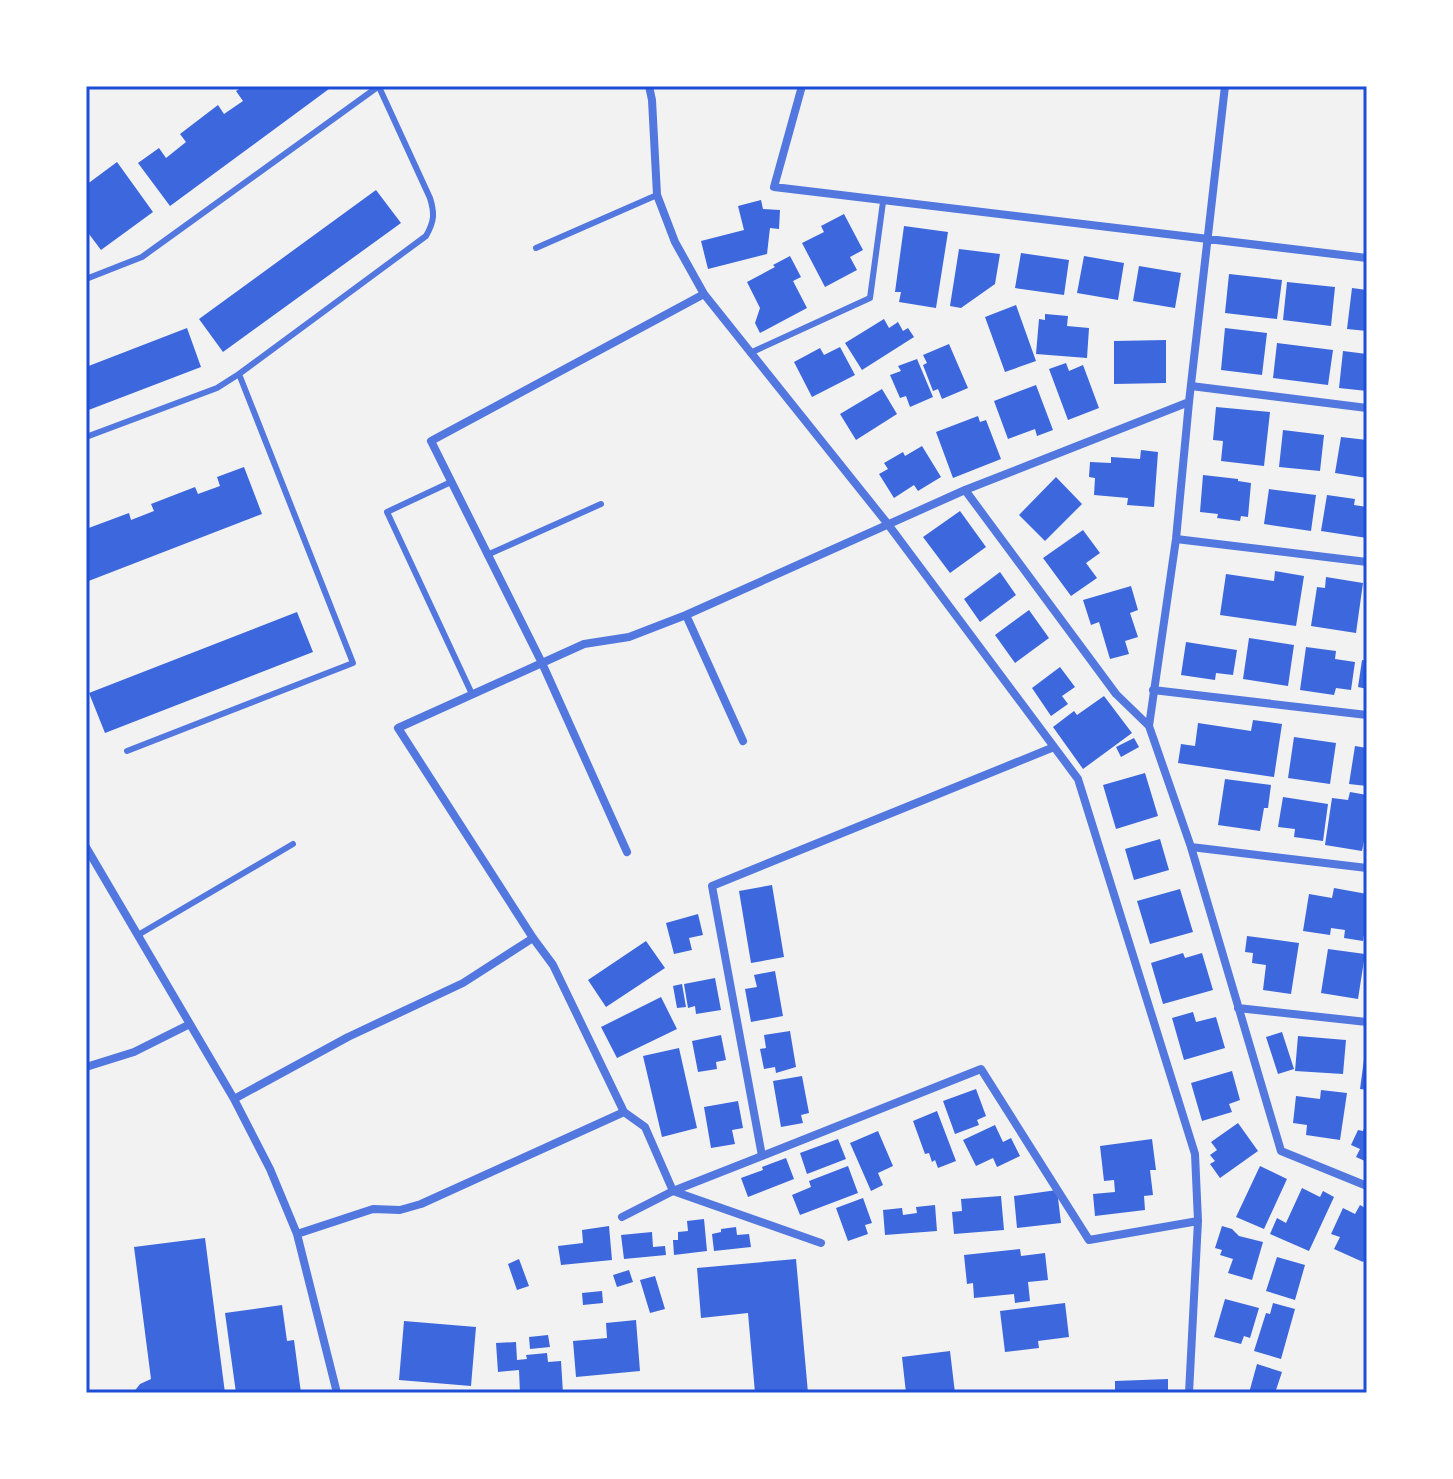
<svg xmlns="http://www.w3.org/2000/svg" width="1453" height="1479" font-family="'Varela Round',sans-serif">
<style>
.building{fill:#3d67dc}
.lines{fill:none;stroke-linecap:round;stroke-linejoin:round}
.service{stroke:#5277de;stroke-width:6}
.minor{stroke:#5277de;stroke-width:8}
.neatline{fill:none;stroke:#1d4ed8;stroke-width:3}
</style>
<rect width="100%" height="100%" fill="#f2f2f2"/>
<path class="building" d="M244,86H333L170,206L138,163L159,148L166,158L186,142L180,134L218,105L224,114L243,101L236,91Z
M117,162L153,212L101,250L86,230V185Z
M376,190L401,223L223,352L199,319Z
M761,200L763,209L780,210L779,229L770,228L767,254L708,269L701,241L744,230L738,206Z
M844,214L863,250L850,257L857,270L825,287L802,243L824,232L821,226Z
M904,226L948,232L936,308L899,302L901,292H895Z
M959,249L1000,254L995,284L961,308L950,306Z
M1021,253L1069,260L1064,295L1015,288Z
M790,256L801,277L793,281L807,308L760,333L755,323L760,308L747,282L775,267L773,265Z
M1084,256L1124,263L1118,300L1077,293Z
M1139,266L1181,273L1175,308L1133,301Z
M1229,274L1282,280L1277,319L1225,313Z
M1287,282L1335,287L1331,326L1283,320Z
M1352,288L1367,290V331L1347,329Z
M1016,305L1036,361L1005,372L985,317Z
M1045,314L1068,316L1067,326L1089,328L1087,358L1036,354L1039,319L1045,320Z
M884,319L889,328L898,322L903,331L908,328L914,337L862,370L845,343Z
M187,328L201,367L86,411V367Z
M1225,328L1267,333L1262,375L1221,370Z
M1166,340V383L1114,384V341Z
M1277,343L1333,350L1328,385L1273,378Z
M949,344L968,388L942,399L938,389L933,391L923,365L927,363L923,355Z
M840,347L855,375L812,397L794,362L820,348L824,355Z
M1343,351L1367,354V391L1339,388Z
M917,359L933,397L910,407L906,396L900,398L890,375L901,371L898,366Z
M1066,363L1069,371L1083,365L1099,408L1068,420L1049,369Z
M1036,385L1053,430L1037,436L1035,429L1008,439L994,401Z
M882,389L897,414L856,440L840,414Z
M1216,407L1270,412L1264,466L1221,461L1223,441L1213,440Z
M978,416L980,422L986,420L1001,459L953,478L936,432Z
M1283,430L1324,435L1320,471L1279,467Z
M1341,437L1367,440V478L1335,473Z
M922,446L941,477L918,491L914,485L894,498L879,474L888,469L884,463L903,452L905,456Z
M1141,450L1158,452L1154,507L1127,505L1128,498L1094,495L1095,478L1089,477L1090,462L1111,463V457L1140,459Z
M244,467L262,514L86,582V529L129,513L131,520L154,511L151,504L195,487L198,494L220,486L217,477Z
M1203,475L1238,479V481L1251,483L1248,517L1241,516L1240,521L1217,518L1218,514L1200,512Z
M1056,477L1082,504L1045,541L1019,515Z
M1269,489L1316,495L1311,531L1264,524Z
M1327,495L1355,499L1354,505L1367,507V538L1321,531Z
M960,511L986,547L950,573L923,537Z
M1083,530L1100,553L1086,563L1097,578L1071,596L1043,558Z
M1275,571L1304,576L1296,626L1220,615L1226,574L1274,581Z
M1000,572L1016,595L980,622L964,599Z
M1326,577L1363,583L1356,633L1311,626L1317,587L1325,588Z
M1131,586L1138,610L1130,613L1138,637L1125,641L1129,654L1110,659L1099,622L1091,625L1083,600Z
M1029,610L1049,638L1015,663L995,635Z
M297,612L313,652L105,733L89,693Z
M1249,638L1294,645L1288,686L1243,679Z
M1186,642L1237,650L1233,675L1216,673L1215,680L1181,675Z
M1306,647L1336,651L1335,659L1355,662L1351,690L1336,688L1334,695L1300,690Z
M1362,660L1367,661V689L1358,687Z
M1060,667L1075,687L1062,696L1068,704L1051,716L1032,688Z
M1104,696L1132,733L1083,769L1053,727L1074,711L1077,715Z
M1253,720L1282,724L1274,777L1178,763L1181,744L1195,746L1198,723L1251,731Z
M1294,737L1336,743L1330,784L1288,778Z
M1134,738L1139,747L1121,757L1116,747Z
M1355,746L1367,748V786L1349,784Z
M1145,773L1158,816L1116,829L1103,785Z
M1225,779L1271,785L1268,808H1264L1260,831L1218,825Z
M1350,792L1367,795V841H1364L1362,851L1325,845L1332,798L1348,800Z
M1283,797L1328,804L1323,841L1294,837L1295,829L1278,827Z
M1160,839L1169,870L1134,880L1125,849Z
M772,885L784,957L751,963L739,891Z
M1334,888L1367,894V916L1363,941L1344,938L1345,930L1331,928L1330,935L1303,931L1309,894L1332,898Z
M1180,889L1193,932L1150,944L1137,901Z
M698,914L703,935L689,938L692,950L674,954L666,923Z
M1247,936L1299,943L1291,994L1263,990L1266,965L1252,963L1253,953L1245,952Z
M646,941L665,968L606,1007L588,980Z
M1328,949L1365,954L1358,999L1321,993Z
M1183,953L1185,958L1202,953L1213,990L1163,1004L1151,963Z
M775,971L783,1016L751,1022L745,989L757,987L754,975Z
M715,978L721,1010L696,1014L695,1006L688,1008L684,984Z
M682,984L686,1007L677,1008L673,986Z
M661,997L677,1029L617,1058L601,1027Z
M1193,1012L1196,1022L1216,1017L1225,1048L1184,1060L1172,1018Z
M790,1031L796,1067L776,1073L775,1067L764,1069L760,1049L766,1048L764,1035Z
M1282,1032L1294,1069L1278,1074L1266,1037Z
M721,1035L726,1060L716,1062L717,1069L698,1072L692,1041Z
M1298,1036L1346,1040L1343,1074L1295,1071Z
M679,1048L697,1128L662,1137L643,1056Z
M1365,1052L1367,1053V1090L1360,1089Z
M1232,1071L1240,1100L1229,1104L1232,1112L1202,1121L1191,1083Z
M802,1076L809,1113L801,1115L803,1123L781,1127L773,1081Z
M976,1089L986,1116L977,1120L979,1125L955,1134L943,1101Z
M1321,1090L1347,1093L1340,1140L1306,1135L1307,1125L1293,1123L1296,1096L1320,1099Z
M738,1101L743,1128L732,1130L735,1144L711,1148L704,1107Z
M937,1111L956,1161L938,1168L935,1160L932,1162L929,1153L925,1154L913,1121Z
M1367,1121V1162L1356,1157L1360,1149L1351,1145L1358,1130L1363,1131Z
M1238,1123L1258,1151L1220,1178L1210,1164L1215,1161L1210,1155L1217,1150L1211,1142Z
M995,1125L1003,1142L1011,1138L1020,1156L997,1167L993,1158L976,1166L963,1140Z
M878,1131L893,1166L878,1173L883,1185L871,1191L850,1143Z
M838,1139L846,1159L807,1174L800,1153Z
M1152,1139L1156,1170H1150L1153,1195L1144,1196L1145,1210L1095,1216L1093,1194L1115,1192L1114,1180L1104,1181L1100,1146Z
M786,1158L794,1179L748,1197L741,1178L763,1170L762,1167Z
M848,1166L858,1193L800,1215L792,1195L811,1187L809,1181Z
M1260,1166L1287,1179L1264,1229L1236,1217Z
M1302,1188L1320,1197L1323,1191L1334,1197L1309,1251L1270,1234L1277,1218L1286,1223Z
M1057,1190L1061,1223L1017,1228L1014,1196Z
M1001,1196L1004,1230L954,1234L952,1212L962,1211L961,1199Z
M863,1198L872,1223L865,1225L868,1234L848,1241L836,1208Z
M935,1205L937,1231L885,1235L883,1210L902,1208L903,1215L917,1213L916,1207Z
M1360,1205L1367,1209V1255L1363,1262L1334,1249L1340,1237L1331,1234L1343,1208L1355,1214Z
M704,1219L707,1251L674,1255L673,1240H678V1232L688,1231L687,1221Z
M609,1226L612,1260L561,1265L558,1246L583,1243L582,1230Z
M1222,1226L1232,1229L1239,1236L1263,1242L1252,1280L1228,1273L1233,1259L1220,1255L1222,1250L1215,1248Z
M736,1227L737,1235L749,1234L751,1247L714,1251L712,1234L721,1232V1229Z
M652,1232L653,1247L665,1246L666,1255L624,1259L621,1235Z
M205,1238L225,1393H133L140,1384L151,1379L134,1247Z
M1020,1249L1021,1256L1045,1253L1048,1280L1028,1282L1030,1301L1015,1303L1014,1294L974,1298L973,1283L967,1284L964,1255Z
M1277,1257L1305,1265L1295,1300L1266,1291Z
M519,1259L529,1286L517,1290L508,1264Z
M796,1259L808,1393H755L748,1313L701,1318L697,1268Z
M629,1270L633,1282L617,1287L613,1275Z
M655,1276L665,1309L650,1313L640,1280Z
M602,1291L603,1303L583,1305L582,1293Z
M1225,1299L1259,1308L1250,1338L1244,1336L1241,1344L1214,1337Z
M1065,1303L1069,1337L1038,1341L1039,1348L1005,1352L1000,1311Z
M1273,1303L1295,1309L1281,1359L1254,1351L1266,1313L1270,1314Z
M282,1305L287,1341L294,1340L301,1393H236L225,1313Z
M636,1320L640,1371L576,1377L573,1341L607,1338L606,1323Z
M404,1321L476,1327L471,1386L399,1380Z
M548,1335L550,1347L530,1349L529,1337Z
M516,1342L517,1360L527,1359L526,1355L547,1353L548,1362L561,1361L563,1393H520L519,1370L498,1372L496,1343Z
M950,1351L955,1393H906L902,1357Z
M1257,1364L1282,1372L1275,1393H1249Z
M1168,1379V1393H1115V1381Z"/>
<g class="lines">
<path class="service" d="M536,248L657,195
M86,279L142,257L379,86
M750,353L870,298L883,202
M86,437L217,388L239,374L426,236C434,222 435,214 430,198L379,87
M451,482L387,512L472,694
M487,555L601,504
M127,751L353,663L239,374
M138,935L293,844"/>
<path class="minor" d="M649,86L652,100L657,195L675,242L704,294L887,523L1078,779L1195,1154L1198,1221L1189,1393
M802,86L774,187L1367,258
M1225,86L1189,402L1176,539L1149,726L1191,847L1281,1151L1367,1186
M1191,386L1367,408
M965,490L1116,694L1149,726
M1176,539L1367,562
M686,615L743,741
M1153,690L1367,715
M1054,747L712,886L762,1156L981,1069L1089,1240L1198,1221
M86,847L234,1099L270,1169L297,1234L337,1393
M1191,847L1367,868
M627,852L542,663L431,441L704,294
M1238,1008L1367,1022
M86,1067L134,1052L190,1024
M234,1099L348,1037L463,983L533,938
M622,1217L673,1191L762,1156
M297,1234L373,1209L400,1210L421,1204L624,1112
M821,1243L673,1191L645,1127L624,1112L553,965L533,938L398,728L584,644L629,637L686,615L965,490L1189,402"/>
</g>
<rect width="1453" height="1479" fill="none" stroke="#ffffff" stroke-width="176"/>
<rect x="88" y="88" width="1277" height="1303" class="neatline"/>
</svg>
